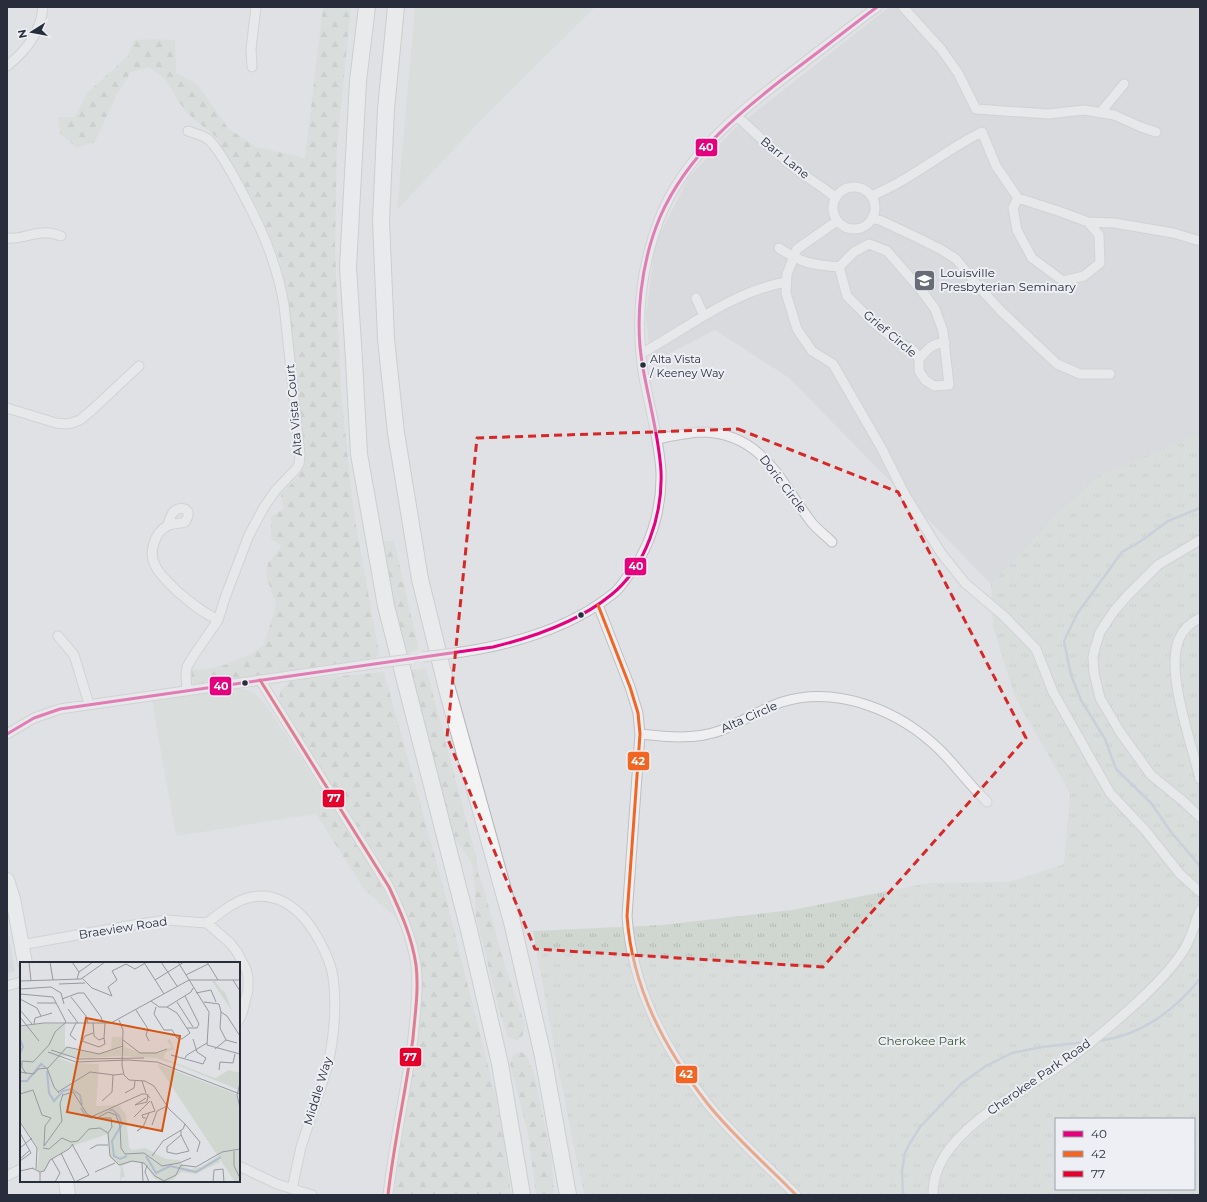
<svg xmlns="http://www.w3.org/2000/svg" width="1207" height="1202" font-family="Montserrat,sans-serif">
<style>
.built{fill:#ced0d7}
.grass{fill:#d0d7d0}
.forest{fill:url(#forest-firs)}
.park{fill:url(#park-tufts);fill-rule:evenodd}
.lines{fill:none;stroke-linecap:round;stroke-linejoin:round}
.stream{stroke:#b0bbcd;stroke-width:2.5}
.minor-casing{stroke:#bebfc2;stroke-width:11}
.primary-casing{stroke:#bcbec2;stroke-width:16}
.motorway-casing{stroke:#b3b4b8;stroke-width:18}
.minor{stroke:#efeff1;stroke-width:9}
.primary{stroke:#f4f4f5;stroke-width:14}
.motorway{stroke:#f4f4f5;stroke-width:16}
.minor-bridge-casing{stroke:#bebfc2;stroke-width:11;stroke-linecap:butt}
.minor-bridge{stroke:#efeff1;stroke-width:9}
.bus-1-casing{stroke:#edeff4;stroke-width:6}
.bus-2-casing{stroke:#edeff4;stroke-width:6}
.bus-3-casing{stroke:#edeff4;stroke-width:6}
.bus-1{stroke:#e5007d;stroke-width:3}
.bus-2{stroke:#f26522;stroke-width:3}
.bus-3{stroke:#e4002b;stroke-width:3}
.marked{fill:none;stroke:#d62828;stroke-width:3;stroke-dasharray:8 5;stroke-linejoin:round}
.bus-dot{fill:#282d3b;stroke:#edeff4;stroke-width:1.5}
.labels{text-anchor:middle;stroke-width:4;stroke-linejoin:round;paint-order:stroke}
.bus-label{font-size:11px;fill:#282d3b;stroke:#edeff4;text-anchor:start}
.street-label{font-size:12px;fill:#282d3b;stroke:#edeff4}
.poi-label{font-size:12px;fill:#282d3b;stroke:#edeff4;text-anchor:start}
.park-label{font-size:12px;fill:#3a5637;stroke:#edeff4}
.inset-river{fill:none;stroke:#b0bbcd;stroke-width:2}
.inset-road{fill:none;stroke:#9699a0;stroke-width:1}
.view{fill:#d55511;fill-opacity:0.15;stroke:#d55511;stroke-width:2}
.inset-edge{fill:none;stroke:#282d3b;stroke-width:2}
.line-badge{stroke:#edeff4;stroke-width:1.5}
.badge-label{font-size:11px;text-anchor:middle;font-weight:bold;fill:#fff}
</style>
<defs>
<pattern id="forest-firs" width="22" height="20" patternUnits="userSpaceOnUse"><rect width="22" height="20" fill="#d0d7d0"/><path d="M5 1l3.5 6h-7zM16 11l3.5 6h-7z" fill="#b3b9b4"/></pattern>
<pattern id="park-tufts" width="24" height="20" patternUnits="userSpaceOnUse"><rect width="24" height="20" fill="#d0d7d0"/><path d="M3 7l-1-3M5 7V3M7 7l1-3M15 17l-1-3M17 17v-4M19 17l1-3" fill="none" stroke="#b3b9b4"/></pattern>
</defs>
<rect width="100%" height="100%" fill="#e0e1e4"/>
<path class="built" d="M889,7H1200V434L1196,435L1057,515L991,584L789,378L715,330L651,363L646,316L655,244L689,177L735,128Z
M7,929L15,971L7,974Z"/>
<path class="grass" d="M415,7H595L485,116L397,210Z
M237,688L252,691L265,703L334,809L316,814L176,836L152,701Z"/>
<path class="forest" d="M323,7H351L337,146L335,248L341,392L354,514L379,653L375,658L195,685L192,680L191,670H204L224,665L251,654L264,645L276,605L266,575L268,563L282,546L271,539V517L284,508L281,494L297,478L305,462L290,323L280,261L258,209L216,137L187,113L179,102L164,78L149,67L131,72L117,94L95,142L77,148L60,133L58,117H75L87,93L128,56L134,40L152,39L175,40L176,73L198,85L228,128L256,147L305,158Z
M379,541H394L418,646L417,650L408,653L403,652Z
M426,668L477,860L478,873L483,886L504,963L525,1025L523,1035L517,1040L508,1038L500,1013L475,913V885L471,861L452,835L407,673L412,670Z
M384,672L443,886L495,1093L504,1141L511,1195H393L413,1072L421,993L413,934L401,901L373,850L280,704C277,691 283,687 293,680Z
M334,809C356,843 381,879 396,917L364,889L316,814Z
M521,1052L526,1055L534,1073L551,1154L554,1195H536L528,1133L510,1064L513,1055Z"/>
<path class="park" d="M1200,434V1195H584L558,1068L533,931L663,925L792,910L928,883L1009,882L1064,864L1070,793L1015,697L993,627L991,584L1057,514L1099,475ZM1056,1119H1194V1189H1056Z"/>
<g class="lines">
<path class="stream" d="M1200,508L1168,521L1141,541L1122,552L1077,614L1064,641L1071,675L1081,700L1105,739L1116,769L1151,803L1171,832L1200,866
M1097,1041C1139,1037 1174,1011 1200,979
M903,1195L902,1171L905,1153L910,1143L920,1127L962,1083L986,1066L1012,1053L1042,1047L1086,1042"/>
<defs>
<path id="minor" d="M903,7L941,49L958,73L976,109L1048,114L1084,110L1114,115L1141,127L1156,132
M7,66C26,51 41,32 43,7
M252,67L251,49L256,7
M1100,113L1124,84
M737,116C758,136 778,155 800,172C812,181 825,188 836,198
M833 208a21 21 0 1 1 42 0a21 21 0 1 1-42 0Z
M871,196C911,180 943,151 982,132L996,166L1018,198L1061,212L1088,222L1114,223L1173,233L1200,241
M1018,198L1013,208L1017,230L1032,258L1063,281L1084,276L1100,263L1099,235L1088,222
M872,218L882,221L920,239L942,250L956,259L979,287L1001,311L1057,364L1080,374H1110
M837,221L797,249L787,274L786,293L797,329L812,351L833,364L882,449L905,495L941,553L965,583L1005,617L1036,649L1053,692L1110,793L1145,830L1180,874L1200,892
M7,238C21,240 35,231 49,233C53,233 57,235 61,236
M869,244L887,251L921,290L935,309L943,331L949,385L934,386L925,380L919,371V359L914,351L898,342L874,323L847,296L839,267L854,252Z
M779,248C801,263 813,265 839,267
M696,298L704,316
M642,353C689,327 732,292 786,282
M919,359C929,348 930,345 945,342
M7,408L56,423L66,424L72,423L80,420L92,410L139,366
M657,439C672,436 689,432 705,432C764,435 781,483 812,523C818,530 826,536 832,542
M168,525C170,516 174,506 185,509L188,512V516L185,522C180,524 172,523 167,526C161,529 156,536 154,543C146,564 165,579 178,592C192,604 202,612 218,620
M1200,540L1158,565L1128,595L1114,611L1100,632L1095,648L1093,657L1094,673L1100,698L1120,732L1151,775L1183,801L1200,817
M598,605L630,687L638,713L640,734L627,916C632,987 664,1048 707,1103C733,1136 767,1165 796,1195
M1200,618C1190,623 1183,629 1179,639C1165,673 1192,744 1200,779
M58,636L74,655L89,704
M462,652C514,644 568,629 610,596C616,592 621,586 625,580C650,550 662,511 661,472C659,435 647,400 642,365C636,315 641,267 659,220C684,154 743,109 797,68C824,47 850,27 877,7
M260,680L389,887C401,913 412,937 416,965C419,989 415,1014 413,1038C406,1091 394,1142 388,1195
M187,691L186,674L187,667L192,658L218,620L226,595L249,535L264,507L276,490L296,469L299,464L300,455L284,305C276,257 257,219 234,177C227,165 218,148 208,139C202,135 194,133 188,131
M7,734L34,718L60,709L379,663
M640,734C668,737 696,740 722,730C742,722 761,709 782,702C838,685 900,711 940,750C952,762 962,775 973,787C977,792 982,796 987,802
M207,923C215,917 223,910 232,905C267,884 297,903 316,935C323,947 331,962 333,977C337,1005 334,1036 328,1065L301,1147L292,1189
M21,945L127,926L166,920L207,923L230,943L237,952L246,969L248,977V990L242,1014L239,1020
M7,986L21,982
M239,1166L277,1184L312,1195
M7,1176L21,1169
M933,1195C931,1131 1029,1090 1072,1057C1099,1036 1127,1013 1151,989C1163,977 1181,958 1188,942C1193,932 1196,920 1200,910"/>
<path id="primary" d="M7,880L13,899L25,963
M66,1181L68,1195"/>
<path id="motorway" d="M367,7L358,81L348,267L354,360L359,454L386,606L469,930L500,1064L522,1195
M396,7L386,109L381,221L386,339L396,433L420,579L447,689L512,922L543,1056L568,1195"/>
</defs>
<use href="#minor" class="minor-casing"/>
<use href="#primary" class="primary-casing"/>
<use href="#motorway" class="motorway-casing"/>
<use href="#minor" class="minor"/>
<use href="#primary" class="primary"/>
<use href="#motorway" class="motorway"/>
<defs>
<path id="minor-bridge" d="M422,657L462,652
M379,663L411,659"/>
</defs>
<use href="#minor-bridge" class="minor-bridge-casing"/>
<use href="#minor-bridge" class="minor-bridge"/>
<defs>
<path id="bus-1" d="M7,734L34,718L60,709L493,647C534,637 578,622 611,595C646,567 663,514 661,471C659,437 649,402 643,368C634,320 641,262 660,217C688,153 743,109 797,68C824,48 850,27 877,7"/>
<path id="bus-2" d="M598,605L630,687L638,713L640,734L627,916C632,987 664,1048 707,1103C733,1136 767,1165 796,1195"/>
<path id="bus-3" d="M260,680L389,887C401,913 412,937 416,965C419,989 415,1014 413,1038C406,1091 394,1142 388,1195"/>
</defs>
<use href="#bus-1" class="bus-1-casing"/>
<use href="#bus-2" class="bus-2-casing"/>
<use href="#bus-3" class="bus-3-casing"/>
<use href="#bus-1" class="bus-1"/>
<use href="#bus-2" class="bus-2"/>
<use href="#bus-3" class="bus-3"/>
</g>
<path d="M0 0H1207V1202H0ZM738,429L898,492L1026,738L823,967L535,949L447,737L477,438Z" fill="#e0e1e4" fill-opacity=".55" fill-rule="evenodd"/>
<path class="marked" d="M738,429L898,492L1026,738L823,967L535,949L447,737L477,438Z"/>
<defs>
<symbol id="university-square" viewBox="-11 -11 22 22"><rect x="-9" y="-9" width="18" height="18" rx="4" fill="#686c76" stroke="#edeff4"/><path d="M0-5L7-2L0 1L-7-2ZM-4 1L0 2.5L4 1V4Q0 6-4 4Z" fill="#fff"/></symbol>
</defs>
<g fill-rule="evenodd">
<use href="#university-square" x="912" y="268" width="25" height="25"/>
</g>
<g class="bus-dot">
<circle cx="643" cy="365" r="3.5"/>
<circle cx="581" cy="615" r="3.5"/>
<circle cx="245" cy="683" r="3.5"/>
</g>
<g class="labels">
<g class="bus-label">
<text x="650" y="363">Alta Vista<tspan x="650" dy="14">/ Keeney Way</tspan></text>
</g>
<g class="street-label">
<text transform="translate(785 158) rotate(39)" y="4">Barr Lane</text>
<text transform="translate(890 334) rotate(40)" y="4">Grief Circle</text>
<text transform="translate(294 410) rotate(-95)" y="4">Alta Vista Court</text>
<text transform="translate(783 484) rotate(53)" y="4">Doric Circle</text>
<text transform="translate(749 717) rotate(-24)" y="4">Alta Circle</text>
<text transform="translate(123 928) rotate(-9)" y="4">Braeview Road</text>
<text transform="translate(1039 1077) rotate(-35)" y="4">Cherokee Park Road</text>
<text transform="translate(318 1091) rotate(-73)" y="4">Middle Way</text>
</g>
<g class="poi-label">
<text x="940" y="277">Louisville<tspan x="940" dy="14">Presbyterian Seminary</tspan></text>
</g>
<g class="park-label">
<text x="922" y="1045">Cherokee Park</text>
</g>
</g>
<g transform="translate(20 962)">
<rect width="220" height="220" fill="#e0e1e4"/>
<path d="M92,75H103L102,83L91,88ZM137,102L216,132L220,147V220H215Z" fill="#d0d7d0"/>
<path d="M192,19H195L201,28L205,30L212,49ZM45,64V85L76,92L102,86L101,94L67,96L45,94L8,107ZM150,77L154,87L146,90L143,96L200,118L217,127L155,102L135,96L103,94V79L105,85L118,90L140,91L152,85L147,79Z" fill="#d0d7d0"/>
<path d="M19,62H46L40,75L46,85L36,95L52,101L79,102L76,144L99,143L106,153L109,185L112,188L125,186L146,197L159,198L164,205L171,207L181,205L198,194L200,200L176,212L161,210L153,218L142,220L134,216L125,202L113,199L102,204L105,215H102L100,220L101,205L90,196L88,172L55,183L31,198L25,209H17L19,191L17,184L0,159V65ZM209,108L220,111V144L218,128L194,117Z" fill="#d0d7d0"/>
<path class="inset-river" d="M0,77L3,85L0,91M27,109L29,131L34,139L43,129L52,127L60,133L62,143M0,119H7L21,102L26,106M61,146L65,153L72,156M89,148H93L99,154L102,162L92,179L94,194L100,197L107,194M126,194L136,211L150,204L176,210L201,195"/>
<path class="inset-road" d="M9,0L11,19M30,0L33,18M52,0L59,10M141,0L157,24M158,0L189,50L187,83L220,92M187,0L198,18M125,2L144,32M166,13L188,2M62,16L72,26L92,34L88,25L97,18L92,9L106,2L115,7L127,0M57,17L59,10L73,0M135,18L164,0M213,18L220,29M0,19L61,17L85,0M39,22L65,21M0,27L31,25L41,31L44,42M176,31L191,28L196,40M0,32L33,35L46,60L35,70L29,83L13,100L2,99V105L6,112M165,34L179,62L177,66H167M51,35L66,54L68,61M0,37L17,46L21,54M42,37L58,31H64L81,55L83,61M131,39L139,45H147L171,30L173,26M157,40L173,65M184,40L199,42L201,50L200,66L206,78L217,81M17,41H36M136,45L134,52L144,68H152L157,76L162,77L170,71L157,51L147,45M48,47L58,61M0,48L12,62M116,48L128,67L126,73L129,79M201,50L207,54L220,74M0,55L19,79M99,58L103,68L102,103L104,113L109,118L125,119L134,124L149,147L165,162L163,167L143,179L132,194M73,61L74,74L79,78L84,76L85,61M14,62L15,56L32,51M0,64L24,61H91L169,18H220M56,78L50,73L56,61M103,78L120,91H136L147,87M62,79L79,85L85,82L84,76M59,86L65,74L73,71M195,87L206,78M31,88L59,97L124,96M28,90L56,100L108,98L137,100L220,132M151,93L183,102L186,96L177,90L173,77M165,96L167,93L187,81M27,106L34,125L39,131M199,108L200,100L213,101L215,92M0,110L14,112L18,107L28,106L47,85L79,92L103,84M122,119L126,131M220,121L217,133L220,146M38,130L70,110L94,113L103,112M105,131L114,126L115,119M0,132L13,128L22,153L31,156L25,164L24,184L42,159L40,142L43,132M126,136L115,143L127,140L128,132M82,139L92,130L93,113M71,155L122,132H126L130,136M114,155L130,139M77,156L88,150L96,153L100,164L101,186L105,192L124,191L142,204L159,201M126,156H123L122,153L135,149L131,139M0,160L17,186L16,207M165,162L180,180L177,190M132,163L137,149L147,144M120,167L117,169L123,165L129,151M0,171L11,191L0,199M88,171L90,194L99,203L112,199L124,201L135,214L144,219L156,213L161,203M161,173L147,185V190L156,192L169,189L161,173V168M52,182L69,213L55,220M0,186L12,176M23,186L29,187L42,176L51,180L58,179L69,167L80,166L88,171L92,165L91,156H75L67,152L53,130L43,133M70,187L77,183H88M214,189V204L220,216M41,191L55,220M0,197L10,188M32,197L40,211L35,220M122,200L123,220M159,201L171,196M127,203L125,210L129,220M161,203L176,205L202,190L220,187M12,206L20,210V220M0,209L13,206M20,210L24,209L30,198L49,187L53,182M75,210L95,201M193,220L194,208L203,207L204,220"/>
<path class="view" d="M66,56L160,74L142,169L47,150Z"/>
<rect width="220" height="220" class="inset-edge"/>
</g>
<g class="line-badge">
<rect x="695" y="138" width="23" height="19" rx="4" fill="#e5007d"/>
<rect x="624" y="557" width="23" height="19" rx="4" fill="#e5007d"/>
<rect x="209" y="676" width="23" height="20" rx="4" fill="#e5007d"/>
<rect x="627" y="751" width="23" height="20" rx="4" fill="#f26522"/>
<rect x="322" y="789" width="23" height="19" rx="4" fill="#e4002b"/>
<rect x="399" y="1047" width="23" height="20" rx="4" fill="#e4002b"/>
<rect x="675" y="1065" width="23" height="19" rx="4" fill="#f26522"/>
</g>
<g class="badge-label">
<text x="706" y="151">40</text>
<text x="636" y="570">40</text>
<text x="221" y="690">40</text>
<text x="638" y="765">42</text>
<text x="334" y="802">77</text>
<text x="410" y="1061">77</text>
<text x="686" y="1078">42</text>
</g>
<rect width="1207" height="1202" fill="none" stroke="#282d3b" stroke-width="16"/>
<rect x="1055" y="1118" width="140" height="72" fill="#edeff4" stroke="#9ea1aa"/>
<rect x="1063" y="1131" width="20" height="6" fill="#e5007d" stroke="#9ea1aa"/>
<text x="1091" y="1138" font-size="12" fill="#282d3b">40</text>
<rect x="1063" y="1151" width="20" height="6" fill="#f26522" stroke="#9ea1aa"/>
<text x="1091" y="1158" font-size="12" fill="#282d3b">42</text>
<rect x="1063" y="1171" width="20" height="6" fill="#e4002b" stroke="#9ea1aa"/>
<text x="1091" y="1178" font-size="12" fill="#282d3b">77</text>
<g transform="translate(32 32) rotate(259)" stroke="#edeff4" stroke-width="3" paint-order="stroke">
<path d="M0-3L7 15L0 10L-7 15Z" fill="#282d3b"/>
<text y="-6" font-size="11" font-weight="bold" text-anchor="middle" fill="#282d3b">N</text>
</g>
</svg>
